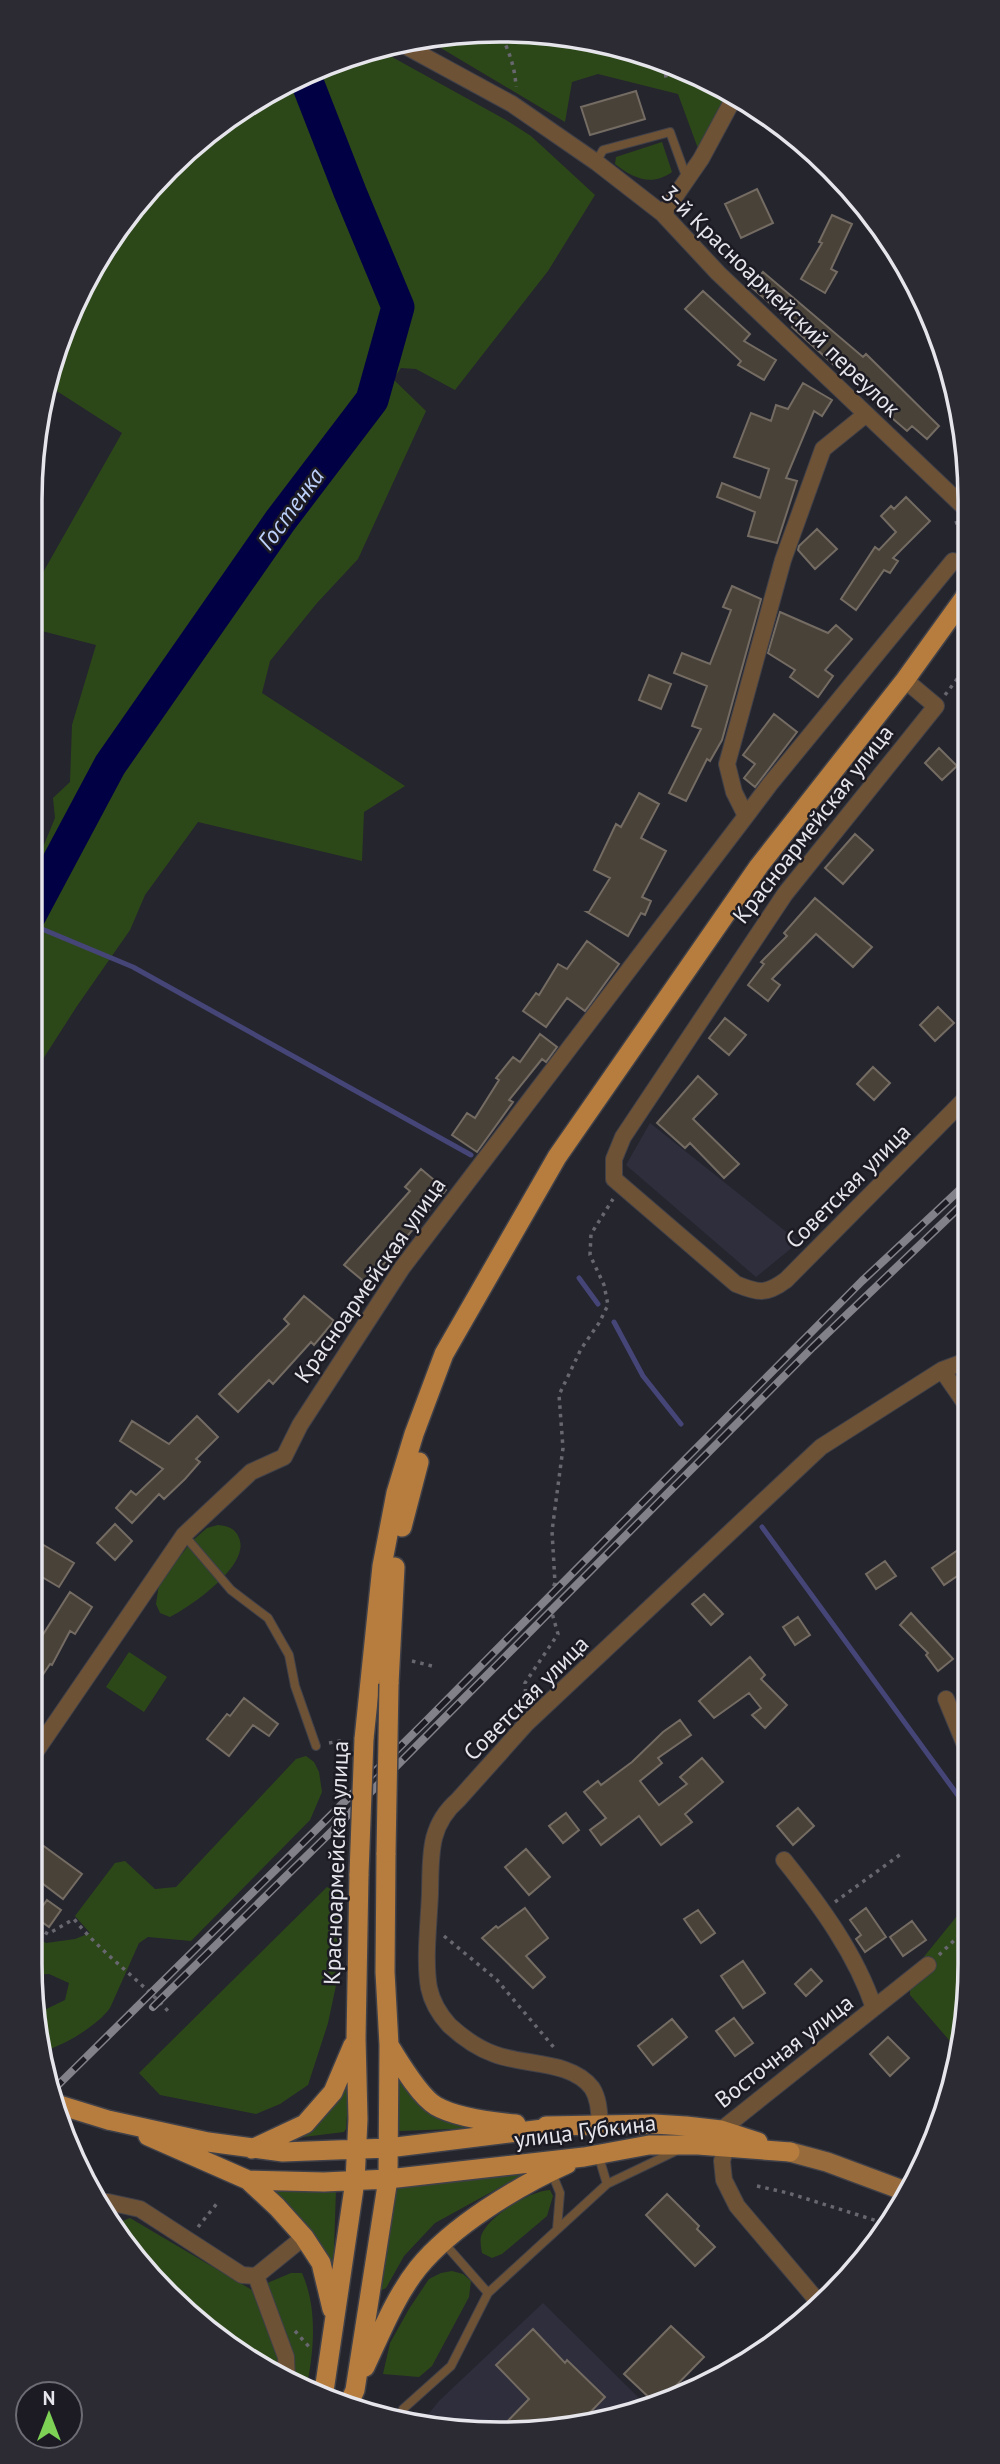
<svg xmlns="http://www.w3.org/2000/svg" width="1000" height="2464" font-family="'PT Sans',sans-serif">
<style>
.built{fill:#2f2e3d}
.green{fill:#2d4818}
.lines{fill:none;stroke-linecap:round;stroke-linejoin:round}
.stream{stroke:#464577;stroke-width:5}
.river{stroke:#010045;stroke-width:33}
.building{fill:#494239;stroke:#746c63;stroke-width:2}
.service-casing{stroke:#404049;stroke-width:10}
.minor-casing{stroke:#404049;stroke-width:18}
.secondary-casing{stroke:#404049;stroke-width:22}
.primary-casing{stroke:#404049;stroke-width:22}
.path{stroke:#686770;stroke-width:3.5;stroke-dasharray:3.5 5;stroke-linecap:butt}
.service{stroke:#6e5236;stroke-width:8}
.minor{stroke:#6e5236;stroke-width:16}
.secondary{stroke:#976b3b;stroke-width:19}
.primary{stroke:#b67d3e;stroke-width:19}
.rail-casing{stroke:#828189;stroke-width:8}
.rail{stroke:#1c1b24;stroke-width:5;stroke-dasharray:16;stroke-linecap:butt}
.primary-bridge-casing{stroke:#404049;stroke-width:22;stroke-linecap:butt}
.primary-bridge{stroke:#b67d3e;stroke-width:19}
.labels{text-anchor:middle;stroke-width:5;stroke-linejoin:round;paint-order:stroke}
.street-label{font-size:23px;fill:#e6e5ec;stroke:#1c1b24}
.water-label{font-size:24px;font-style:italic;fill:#bcd0f9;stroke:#1c1b24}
.rim{fill:none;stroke:#e6e5ec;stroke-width:3.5}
</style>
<rect width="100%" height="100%" fill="#25252e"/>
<path class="built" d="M650,1123L799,1242L756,1277L626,1165Z
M543,2303L646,2405L592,2425L438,2430L419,2426L439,2401Z"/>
<path class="green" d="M469,31L561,34L651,55L731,94L700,154L678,94L598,74L572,82L565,122L424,38Z
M374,47L506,120L531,136L595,195L548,271L455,390L416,369L401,368L393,379L426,411L358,559L317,603L270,661L262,693L405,786L364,812L362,861L198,822L145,895L130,930L77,1006L43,1059L30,1073V879L55,818L53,798L70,782L72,725L96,645L38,630L30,649V570L41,576L122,433L49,386L55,349L93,265L146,190L213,127L292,78Z
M662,142L672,172C651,187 633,178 615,164L616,157Z
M218,1525C228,1526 235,1528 239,1538C251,1565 190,1607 170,1617L160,1613L156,1604L159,1584L191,1542L207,1528Z
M129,1652L167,1677L144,1712L106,1687Z
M306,1756L314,1762L319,1772L322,1792L310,1820L191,1941L148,1937L139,1943L110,2008C98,2025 65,2045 44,2051L38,2013L65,2000L69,1983L49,1974L32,1975L30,1935L46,1943L75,1939L90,1933L75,1916L115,1863L125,1861L155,1889L176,1887L296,1759Z
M327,1887L342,1895V1957L328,2023L308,2085L280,2104L256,2114L160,2095L139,2073Z
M970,1900V1964L956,2048L910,1995V1974Z
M397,2067L478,2128L400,2131L396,2128Z
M350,2071L346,2129L344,2132L295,2138Z
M525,2170L524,2174L435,2223L404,2256L386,2288L382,2290L379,2285L395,2187Z
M271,2186L336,2189L333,2280L267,2192Z
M550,2190L553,2196L547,2216L502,2254L492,2258L482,2253C481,2248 480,2241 481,2236C488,2216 530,2191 550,2190Z
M130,2218L252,2290L280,2364V2378L265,2371L146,2274L112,2225Z
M452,2271L463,2274L471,2281L469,2297L432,2366L419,2377L383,2374L390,2343L409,2309L429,2279L441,2273Z
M291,2273H302C318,2309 314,2352 306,2390L292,2384L265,2284Z"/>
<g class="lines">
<path class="stream" d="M30,924L133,967L471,1155
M579,1278L598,1304
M614,1322L643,1376L681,1424
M762,1527L970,1812"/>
<path class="river" d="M30,915L110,765L280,521L372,400L398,307L350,192L304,74"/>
</g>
<path class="building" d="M636,91L645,119L590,135L581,107Z
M757,189L773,223L741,238L725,204Z
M832,215L852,224L831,269L837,272L825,293L801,279L822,243L819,242Z
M763,272L863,357L866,354L939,426L927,439L912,426L907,431L885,412L871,398L873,395L840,360L835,366L792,327L794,324L750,286Z
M703,291L750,334L744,341L776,360L764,380L738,365L741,361L685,309Z
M803,383L832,400L822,416L814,411L786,478L797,481L777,543L748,536L755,512L717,497L722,483L760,498L769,469L734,457L751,413L771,421L776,405L788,409Z
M906,497L930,521L893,558L898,561L890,573L884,570L856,610L841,599L875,547L879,550L896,532L881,516L891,506L894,509Z
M817,529L837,549L815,569L798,550L799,546Z
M732,586L761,599L722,740L710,761L707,759L686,801L669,793L701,729L692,726L707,686L674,673L682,653L710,664L731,610L723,607Z
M780,612L828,633L836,625L852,639L825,670L833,676L818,697L790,677L795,670L768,653Z
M649,675L671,684L661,709L639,700Z
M774,714L797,732L755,787L744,778L755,764L743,755Z
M939,748L957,766L942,780L925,763Z
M639,793L659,804L641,838L666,851L642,897L651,901L645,915L641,913L628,936L587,912H589L610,878L594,870L616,824L621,827Z
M855,834L873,850L843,884L825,868Z
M815,898L872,947L853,967L816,934L772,979L780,985L768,1001L748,985L764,964L761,962L787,936L784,933Z
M587,941L619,964L585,1011L567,998L546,1027L523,1011L536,993L539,995L558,964L567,969Z
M938,1007L954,1023L935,1041L920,1025Z
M725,1018L746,1035L729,1055L709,1038Z
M540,1034L557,1047L546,1062L542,1059L509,1100L513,1102L477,1152L452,1135L467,1113L475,1118L499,1080L496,1078L513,1057L520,1062Z
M873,1067L890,1083L874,1100L857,1084Z
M698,1076L717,1094L693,1119L739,1164L724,1178L690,1143L685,1148L657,1123Z
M421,1169L446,1190L367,1284L344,1265L410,1191L405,1187Z
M304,1296L334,1321L314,1345L311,1342L273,1384L269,1380L238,1412L219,1394L289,1324L284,1319Z
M197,1416L218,1437L196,1459L200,1462L185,1479L164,1499L159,1494L132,1523L116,1508L131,1491L136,1495L163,1469L120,1441L132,1421L169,1444Z
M115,1524L132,1541L115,1560L97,1543Z
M30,1537L74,1563L59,1587L30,1570Z
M958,1550L969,1568L944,1585L932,1568Z
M885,1561L896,1576L876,1589L866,1574Z
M70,1592L92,1607L75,1634L70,1631L52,1665L50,1664L30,1694V1655Z
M704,1594L723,1614L711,1625L692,1604Z
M911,1613L953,1659L938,1671L926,1655L928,1653L900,1625Z
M798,1617L810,1635L795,1645L783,1627Z
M750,1657L765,1675L761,1679L787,1705L765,1728L752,1715L761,1708L749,1693L714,1718L699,1701Z
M244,1698L278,1724L269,1736L253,1725L229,1756L207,1739L227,1714L230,1716Z
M680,1720L691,1735L658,1758L662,1763L640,1781L659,1805L687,1784L680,1777L702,1758L723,1782L685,1814L692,1822L661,1845L639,1816L601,1845L590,1830L606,1818L584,1792L598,1781L601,1785L632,1762L663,1732Z
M798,1808L814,1826L793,1845L777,1826Z
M566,1813L579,1830L563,1843L549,1826Z
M30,1836L82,1874L63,1899L30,1874Z
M526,1849L550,1877L529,1895L505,1867Z
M47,1900L61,1910L49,1927L35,1917Z
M525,1908L548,1938L526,1956L545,1977L533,1988L482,1938L496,1926L498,1928Z
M866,1908L886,1937L865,1952L856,1939L861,1935L850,1920Z
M698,1910L715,1933L701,1943L684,1919Z
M912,1921L926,1940L903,1956L890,1937Z
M743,1961L765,1993L743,2008L721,1976Z
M811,1969L822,1981L806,1996L795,1984Z
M734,2018L753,2043L735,2056L716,2031Z
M672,2019L687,2037L653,2065L638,2046Z
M888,2037L909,2058L890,2076L870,2054Z
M667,2194L699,2226L697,2229L715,2247L695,2266L646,2215Z
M671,2326L704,2357L664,2398L654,2402L624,2374Z
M533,2329L565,2363L567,2360L605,2397L577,2426L501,2428L529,2399L496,2365Z"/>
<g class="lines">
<defs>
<path id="service" d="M596,162L603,150L670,132L687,179
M184,1535L231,1590L268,1618L289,1655L295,1686L316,1746
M598,2154L607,2184
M551,2171L560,2193L557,2229
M444,2243L488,2293
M604,2421L613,2412L616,2416
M401,2422L403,2409L451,2366L488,2293L607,2184L676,2151"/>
<path id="minor" d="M398,42L512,104L596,162L663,214L718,273L966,509
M663,214L701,159L735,96
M905,680L936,706L785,894L623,1137L614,1159V1179L736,1284C758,1293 766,1295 786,1280L968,1096
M746,816L770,784L953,561
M942,1370L969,1409
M946,1699L970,1757
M30,1760L184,1535L251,1472L284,1457L300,1425L402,1268L746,816L734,792L727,764L783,560L823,449L865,415
M784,1860C820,1905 856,1954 874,2008
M600,2124C599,2112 599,2099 592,2088C571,2060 524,2066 494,2054C477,2048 462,2037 449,2025C440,2015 432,2002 429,1988C424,1960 429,1922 430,1893C431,1856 428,1826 458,1800L526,1724L821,1447L942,1370L969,1360
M721,2130L928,1965
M726,2147L722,2161L724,2180L737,2206L821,2305
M95,2203L108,2202L140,2209L242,2275L256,2276
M256,2276L286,2357L287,2381
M256,2276L304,2237"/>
<path id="secondary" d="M790,2152L827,2162L905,2191"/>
<path id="primary" d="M402,1527L419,1462
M389,1684L395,1567
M364,1739L382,1566L396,1493L414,1434L444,1354L557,1157L759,866L905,680L967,594
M389,2045C399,2061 419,2096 436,2106C455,2117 494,2122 516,2124
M108,2120L208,2142L283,2152L388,2148L559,2127
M546,2126L654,2124L686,2126L721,2130L758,2142
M148,2136L248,2180L277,2207L304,2237L321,2263L332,2309
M252,2149L305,2124L333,2092L353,2045
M248,2180L324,2182L388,2179L584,2157L649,2145H698L790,2152
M365,2367C381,2333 395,2297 418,2268C452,2226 518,2186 567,2164
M323,2398L355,2181L358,2119L356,2038L359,1874
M347,2408L355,2390L388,2179L389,2045L385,1972L386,1853"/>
</defs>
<use href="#service" class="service-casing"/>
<use href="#minor" class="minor-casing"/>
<use href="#secondary" class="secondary-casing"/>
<use href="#primary" class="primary-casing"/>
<path class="path" d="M497,32L500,33C509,51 515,67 516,87
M430,40L441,35
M664,76L687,73
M956,521L961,535V547
M945,695L967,666
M412,1661L436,1667
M526,1701L525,1683L558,1634L548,1599L555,1583L552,1531L563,1448L559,1395L581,1349L599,1323L608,1305L604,1285L590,1255L591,1234L613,1199
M329,1743L345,1740
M835,1902L901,1854
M30,1924L48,1934L74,1919C102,1954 139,1979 168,2011
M444,1936L497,1980L556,2050
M939,1955L970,1925
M757,2186L788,2193L887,2224
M198,2227L219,2201
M295,2331L311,2349"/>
<use href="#service" class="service"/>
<use href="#minor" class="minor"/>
<use href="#secondary" class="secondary"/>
<use href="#primary" class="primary"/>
<defs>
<path id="rail" d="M153,2007L329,1834L813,1347L968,1199
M51,2092L427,1720L862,1281L968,1182"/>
</defs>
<use href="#rail" class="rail-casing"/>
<use href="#rail" class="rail"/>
<defs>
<path id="primary-bridge" d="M386,1853L389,1684
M359,1874L364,1739
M53,2103L108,2120"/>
</defs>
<use href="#primary-bridge" class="primary-bridge-casing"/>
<use href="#primary-bridge" class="primary-bridge"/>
</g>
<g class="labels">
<g class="street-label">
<text transform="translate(781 301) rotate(44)" y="8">3-й Красноармейский переулок</text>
<text transform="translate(813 824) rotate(-52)" y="8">Красноармейская улица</text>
<text transform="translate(848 1186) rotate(-45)" y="8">Советская улица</text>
<text transform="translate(370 1280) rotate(-55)" y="8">Красноармейская улица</text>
<text transform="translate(526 1698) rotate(-45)" y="8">Советская улица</text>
<text transform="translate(336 1863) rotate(-88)" y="8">Красноармейская улица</text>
<text transform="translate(784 2051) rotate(-38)" y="8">Восточная улица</text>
<text transform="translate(585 2131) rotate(-7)" y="8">улица Губкина</text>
</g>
<g class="water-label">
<text transform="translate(291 509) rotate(-54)" y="8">Гостенка</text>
</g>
</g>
<path d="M0 0H1000V2464H0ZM500 42H500A458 458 0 0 1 958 500V1964A458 458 0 0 1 500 2422H500A458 458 0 0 1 42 1964V500A458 458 0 0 1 500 42Z" fill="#2c2b34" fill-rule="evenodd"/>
<path class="rim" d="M500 42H500A458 458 0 0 1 958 500V1964A458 458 0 0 1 500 2422H500A458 458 0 0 1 42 1964V500A458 458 0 0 1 500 42Z"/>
<g transform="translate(49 2415)"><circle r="33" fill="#1c1b24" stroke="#6d6c74" stroke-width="2"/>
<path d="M0-5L12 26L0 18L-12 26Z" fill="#7dd154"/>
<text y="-10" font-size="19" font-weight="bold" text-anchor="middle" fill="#e6e5ec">N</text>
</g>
</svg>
